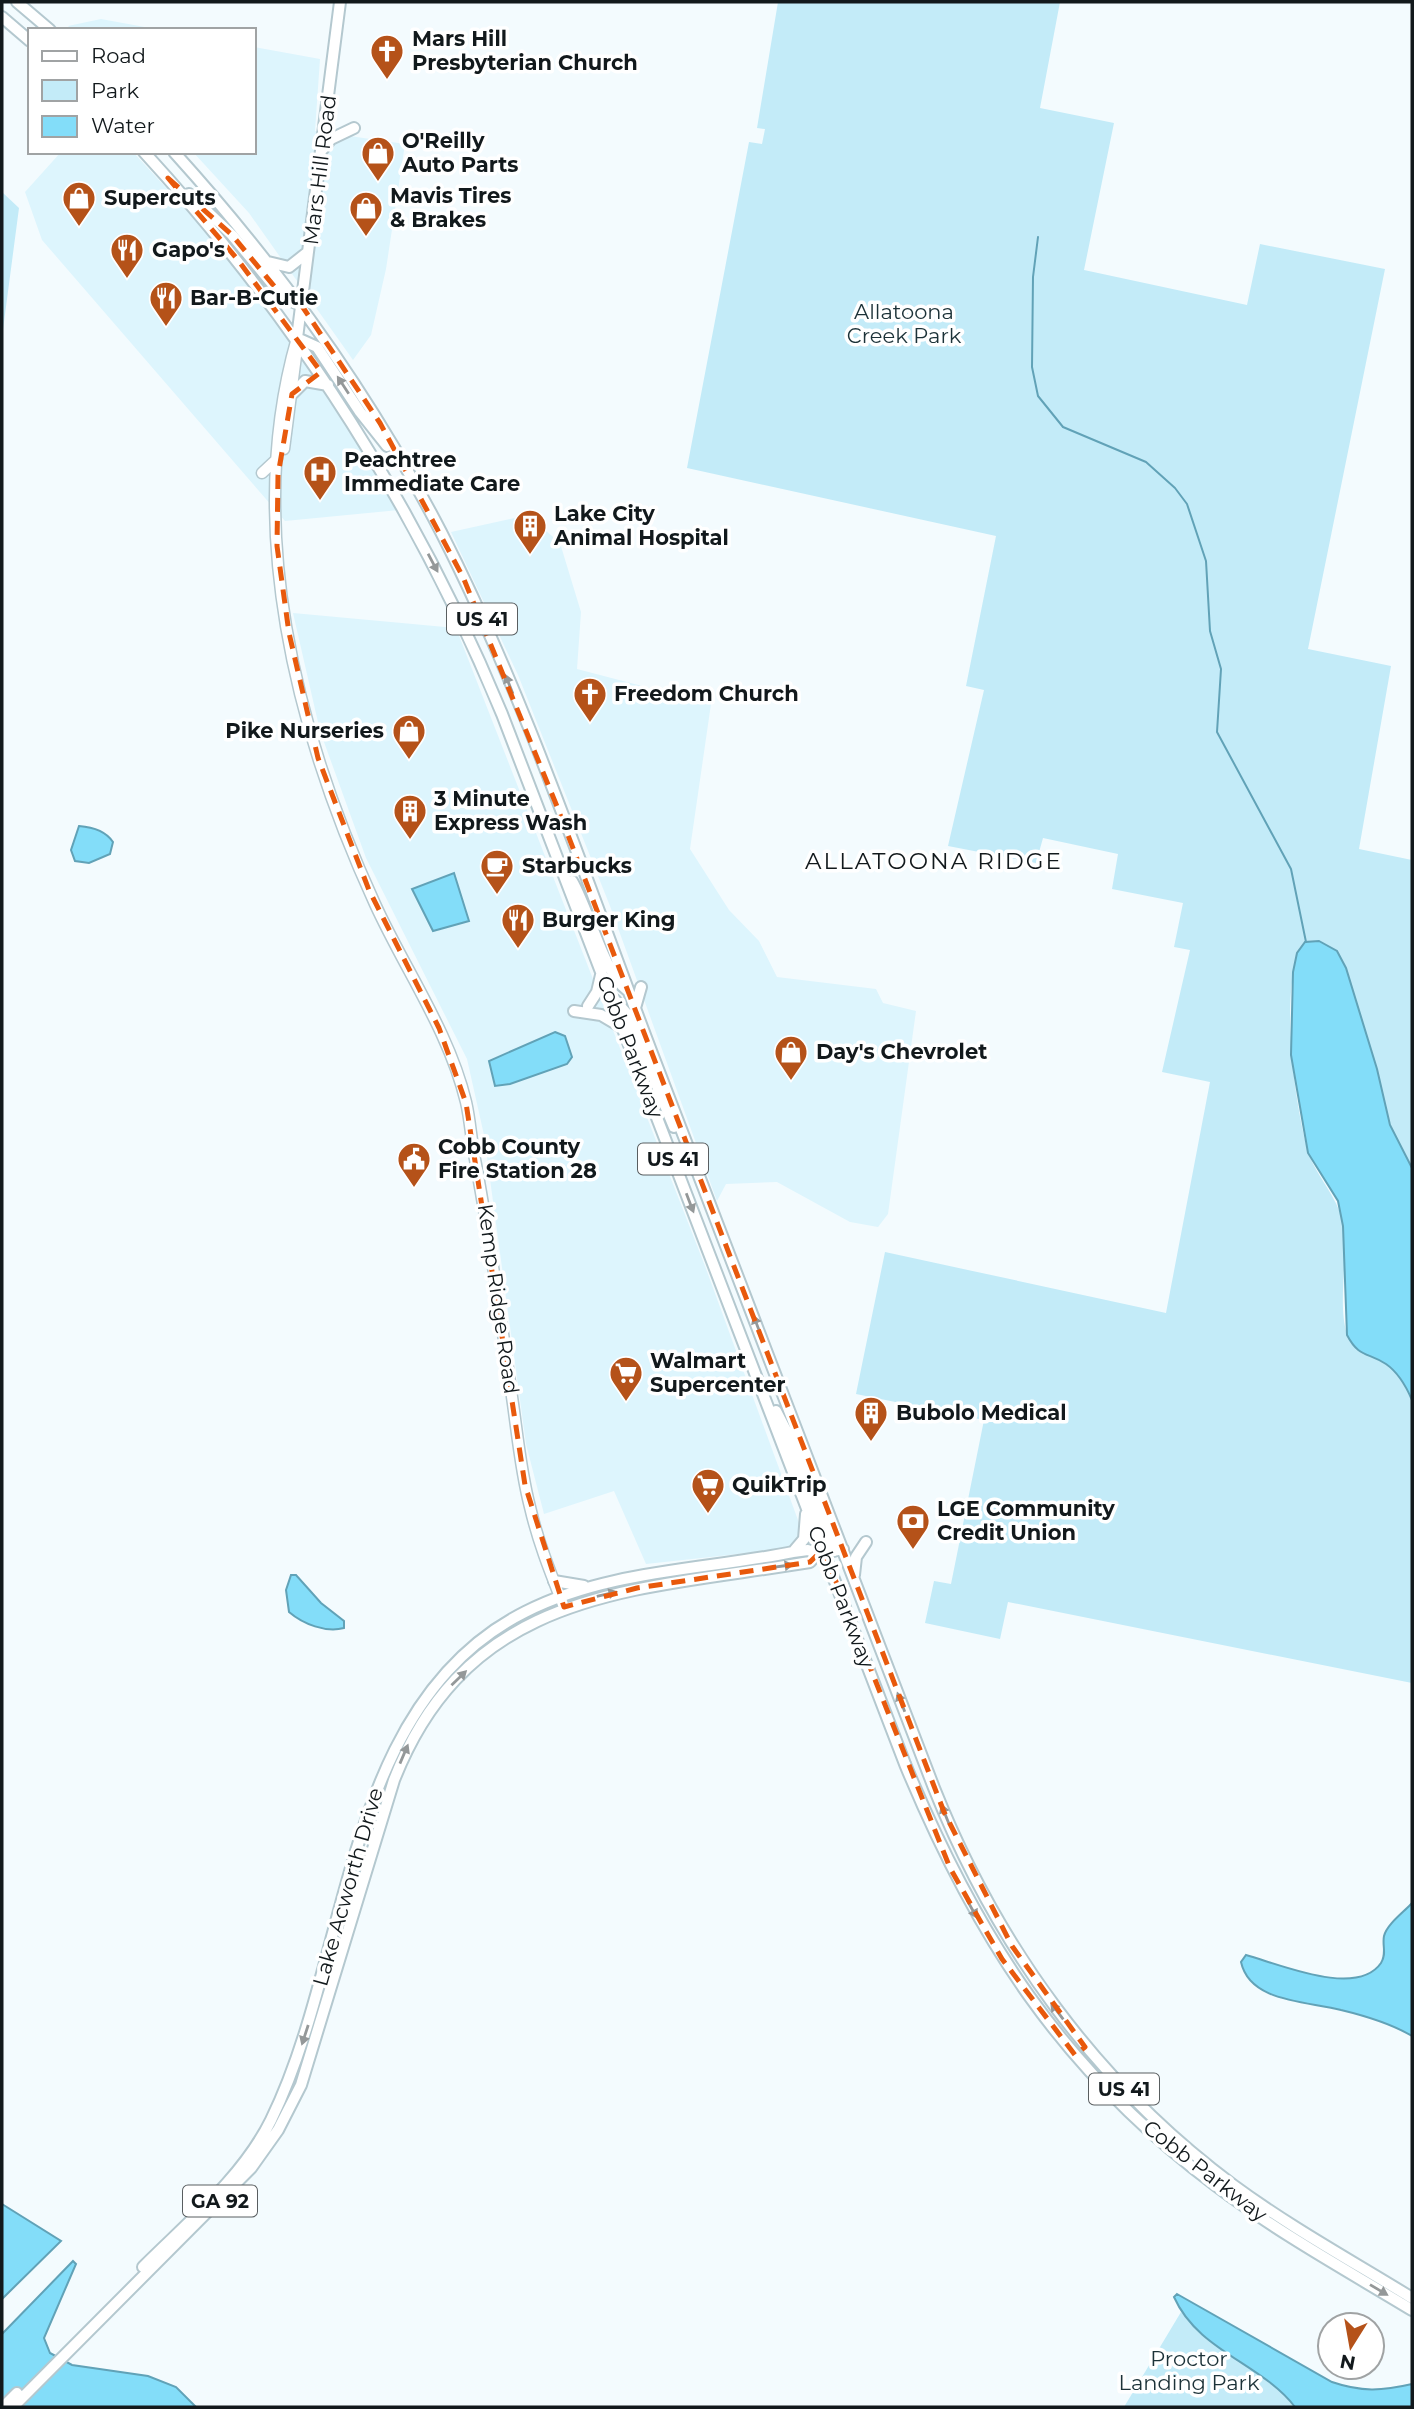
<svg xmlns="http://www.w3.org/2000/svg" width="1414" height="2409" font-family="Montserrat,sans-serif">
<style>
.built{fill:#ddf5fd}
.green{fill:#c3ebf8}
.water{fill:#83ddf9;stroke:#61a2b7;stroke-width:2}
.lines{fill:none;stroke-linecap:round;stroke-linejoin:round}
.stream{stroke:#61a2b7;stroke-width:2}
.secondary-casing{stroke:#b4c8cf;stroke-width:13}
.primary-casing{stroke:#b4c8cf;stroke-width:14}
.secondary{stroke:#fff;stroke-width:10}
.primary{stroke:#fff;stroke-width:10}
.oneway{fill:#949899}
.marked{fill:none;stroke:#e8590c;stroke-width:5;stroke-dasharray:14 9;stroke-linejoin:round}
.labels{text-anchor:middle;stroke-width:7;stroke-linejoin:round;paint-order:stroke}
.shield{fill:#fff;stroke:#595e60;stroke-width:2}
.shield-label{font-size:19px;font-weight:bold;fill:#12191c}
.poi-label{font-size:21px;font-weight:bold;fill:#12191c;stroke:#fff;text-anchor:start}
.street-label{font-size:21px;fill:#12191c;stroke:#fff}
.park-label{font-size:21px;fill:#1c3238;stroke:#fff}
.neighbourhood-label{font-size:23px;letter-spacing:2px;fill:#12191c;stroke:#fff}
</style>
<rect width="100%" height="100%" fill="#f3fbfe"/>
<path class="built" d="M101,19L161,30H72L68,26Z
M254,47L320,59L315,131L405,144L386,269L371,335L353,360L249,213L193,152H254Z
M61,152H133L195,219L268,311L322,388L399,510L285,521L42,240L25,192Z
M528,515L560,543L581,612L577,669L711,704L690,849L729,910L759,941L777,977L876,989L883,1003L916,1011L888,1214L878,1227L850,1222L777,1182L726,1184L717,1201L610,906L518,675L451,532Z
M293,613L456,628L705,1266L802,1531L794,1548L646,1564L614,1491L544,1514L526,1444L484,1135L467,1059L366,858L320,731Z"/>
<path class="green" d="M778,2H1060L1040,108L1114,123L1084,270L1247,305L1260,244L1385,269L1308,649L1391,666L1359,849L1412,860V1168C1382,1127 1383,1073 1363,1027C1350,997 1323,969 1305,942C1277,980 1295,1107 1308,1151C1316,1177 1337,1195 1343,1223C1349,1256 1337,1303 1347,1334C1354,1353 1370,1355 1384,1362C1397,1370 1406,1386 1412,1400V1683L1008,1602L1000,1639L925,1623L934,1581L951,1584L984,1420L856,1394L885,1252L1166,1313L1210,1082L1162,1072L1190,950L1174,947L1183,903L1112,889L1118,854L1043,838L1036,863L948,846L984,690L966,686L996,536L687,468L749,142L762,144L765,129L757,128Z
M2,192L19,208L2,337Z
M1181,2312L1206,2339L1272,2383L1295,2407H1124Z"/>
<path class="water" d="M79,826C92,827 105,830 113,842L110,854L89,863L75,861L71,850Z
M454,873L469,921L433,931L412,889Z
M1319,941L1337,951L1346,968L1377,1069L1390,1125L1412,1168V1400C1406,1386 1399,1373 1386,1364C1368,1352 1359,1358 1347,1335L1343,1226L1338,1201L1308,1153L1291,1055L1293,972L1297,953L1305,942Z
M555,1032L565,1036L572,1057L567,1064L510,1084L495,1086L489,1061Z
M291,1575H296L321,1603L344,1621V1628C326,1633 303,1624 289,1612L286,1590Z
M1412,1903V2036C1390,2023 1366,2016 1341,2010C1308,2001 1250,2003 1241,1962L1246,1955C1279,1964 1357,1998 1381,1963C1387,1954 1382,1945 1384,1936C1387,1924 1404,1912 1412,1903Z
M2,2204L61,2241L2,2299Z
M73,2261L76,2264L44,2338L50,2353L72,2365L148,2376L176,2387L196,2407H2V2334Z
M1177,2294L1332,2382C1361,2392 1382,2391 1412,2384V2407H1295C1261,2363 1198,2351 1174,2297Z"/>
<g class="lines">
<path class="stream" d="M1038,237L1033,277L1032,367L1038,396L1063,427L1146,462L1175,488L1187,504L1206,561L1210,631L1221,669L1217,732L1291,869L1306,942"/>
<defs>
<path id="secondary" d="M297,338C243,525 296,732 375,904C405,970 449,1031 466,1102C470,1119 471,1137 474,1154C489,1232 500,1311 511,1390C517,1429 520,1469 530,1507C538,1542 551,1574 564,1607
M284,449L296,356
M262,473L277,459"/>
<path id="primary" d="M17,2L50,30
M2,17L30,41
M323,149L331,139L354,128
M144,152C297,319 416,506 502,714L905,1764C977,1938 1062,2070 1215,2185C1277,2232 1346,2270 1412,2310
M174,152C279,268 369,393 441,532C525,696 587,883 653,1056C746,1300 839,1544 934,1788C997,1946 1096,2083 1233,2185C1290,2227 1352,2261 1412,2298
M189,194L232,235L283,297L302,306
M268,262L289,267L308,252
M297,338L340,2
M297,338L317,347L360,412L387,446
M292,394L305,381L328,385
M572,881C589,910 604,974 627,990
M615,1000L627,1014L674,1127
M588,1006L597,992L601,975
M635,1008L641,987
M574,1011L601,1015L623,1028
M776,1411L792,1442L834,1551
M793,1552L804,1539L806,1514
M854,1575L856,1557L866,1542
M554,1581L584,1586
M143,2267C187,2223 243,2177 271,2120C352,1956 342,1704 525,1612C607,1570 704,1570 793,1552L808,1550L817,1554
M3,2407L17,2393
M13,2407L251,2168L278,2130L301,2085L394,1780C470,1587 635,1591 810,1562L817,1554L843,1549"/>
</defs>
<use href="#secondary" class="secondary-casing"/>
<use href="#primary" class="primary-casing"/>
<use href="#secondary" class="secondary"/>
<use href="#primary" class="primary"/>
</g>
<defs><path id="oneway-solid" d="M-6-.8H1V-3.2L6.5 0L1 3.2V.8H-6Z" transform="scale(1.75)"/></defs>
<g class="oneway">
<use href="#oneway-solid" transform="translate(343 385) rotate(-123)"/>
<use href="#oneway-solid" transform="translate(433 563) rotate(62)"/>
<use href="#oneway-solid" transform="translate(509 684) rotate(-112)"/>
<use href="#oneway-solid" transform="translate(690 1203) rotate(69)"/>
<use href="#oneway-solid" transform="translate(757 1325) rotate(-111)"/>
<use href="#oneway-solid" transform="translate(783 1566) rotate(-8)"/>
<use href="#oneway-solid" transform="translate(607 1594) rotate(-13)"/>
<use href="#oneway-solid" transform="translate(459 1678) rotate(-44)"/>
<use href="#oneway-solid" transform="translate(901 1702) rotate(-111)"/>
<use href="#oneway-solid" transform="translate(404 1754) rotate(-67)"/>
<use href="#oneway-solid" transform="translate(945 1814) rotate(-112)"/>
<use href="#oneway-solid" transform="translate(972 1909) rotate(61)"/>
<use href="#oneway-solid" transform="translate(1057 2011) rotate(-127)"/>
<use href="#oneway-solid" transform="translate(305 2035) rotate(108)"/>
<use href="#oneway-solid" transform="translate(1379 2290) rotate(31)"/>
</g>
<path class="marked" d="M168,178L232,235L283,297L302,306L380,423L463,577L556,804L944,1812L1012,1946L1085,2047L1075,2055L1002,1959L950,1868L823,1549L810,1562L637,1588L564,1607L525,1485L466,1103L439,1028L369,890L318,758L289,633L277,546L278,475L292,394L321,372L238,260Z"/>
<defs>
<symbol id="church-pin" viewBox="-11 -11 22 30"><path d="M0 17L-7.5 6A9.5 9.5 0 1 1 7.5 6Z" fill="#b55219" stroke="#fff"/><path d="M-1.2-6h2.4v3.5h3.3v2.4h-3.3V6h-2.4V-.1h-3.3v-2.4h3.3Z" fill="#fff"/></symbol>
<symbol id="shop-pin" viewBox="-11 -11 22 30"><path d="M0 17L-7.5 6A9.5 9.5 0 1 1 7.5 6Z" fill="#b55219" stroke="#fff"/><path d="M-5-2.5h2.3a2.7 3.5 0 0 1 5.4 0H5L5.5 6h-11ZM-1.5-2.5h3a1.5 2.3 0 0 0-3 0Z" fill="#fff"/></symbol>
<symbol id="restaurant-pin" viewBox="-11 -11 22 30"><path d="M0 17L-7.5 6A9.5 9.5 0 1 1 7.5 6Z" fill="#b55219" stroke="#fff"/><path d="M-5-6h1v4h1v-4h1v4h1v-4h1v5L-1.5 .5V6h-2V.5L-5-1ZM5-6V6H3V1.5H1.5Q1.5-4 5-6Z" fill="#fff"/></symbol>
<symbol id="hospital-pin" viewBox="-11 -11 22 30"><path d="M0 17L-7.5 6A9.5 9.5 0 1 1 7.5 6Z" fill="#b55219" stroke="#fff"/><path d="M-5-5h3v3.5h4V-5h3V5h-3V1.5h-4V5h-3Z" fill="#fff"/></symbol>
<symbol id="building-pin" viewBox="-11 -11 22 30"><path d="M0 17L-7.5 6A9.5 9.5 0 1 1 7.5 6Z" fill="#b55219" stroke="#fff"/><path d="M-4-6H4V6H1V3H-1V6H-4ZM-2.5-4.3h1.7v1.8h-1.7ZM.8-4.3h1.7v1.8H.8ZM-2.5-1h1.7V.8h-1.7ZM.8-1h1.7V.8H.8Z" fill="#fff"/></symbol>
<symbol id="cafe-pin" viewBox="-11 -11 22 30"><path d="M0 17L-7.5 6A9.5 9.5 0 1 1 7.5 6Z" fill="#b55219" stroke="#fff"/><path d="M-5.5-4.5H6V0H3Q3 3.5 0 3.5H-2.5Q-5.5 3.5-5.5 0ZM3-3.2v2h1.7v-2ZM-6 4.5H4V6H-6Z" fill="#fff"/></symbol>
<symbol id="civic-pin" viewBox="-11 -11 22 30"><path d="M0 17L-7.5 6A9.5 9.5 0 1 1 7.5 6Z" fill="#b55219" stroke="#fff"/><path d="M-.6-6.5H3V-4.5H.6V-3L4-1V1h2V6H-6V1h2V-1L-.6-3ZM-1.2 2.5V6h2.4V2.5Z" fill="#fff"/></symbol>
<symbol id="supermarket-pin" viewBox="-11 -11 22 30"><path d="M0 17L-7.5 6A9.5 9.5 0 1 1 7.5 6Z" fill="#b55219" stroke="#fff"/><path d="M-6-5.5h2.5l.6 2H6L4.5 2H-2.5L-4.4-4H-6ZM-1.5 3.2a1.3 1.3 0 1 0 .1 0ZM3 3.2a1.3 1.3 0 1 0 .1 0Z" fill="#fff"/></symbol>
<symbol id="bank-pin" viewBox="-11 -11 22 30"><path d="M0 17L-7.5 6A9.5 9.5 0 1 1 7.5 6Z" fill="#b55219" stroke="#fff"/><path d="M-6-4H6V4H-6ZM0-2.3a2.3 2.3 0 1 0 0 4.6a2.3 2.3 0 1 0 0-4.6Z" fill="#fff"/></symbol>
</defs>
<g fill-rule="evenodd">
<use href="#church-pin" x="368" y="32" width="38" height="52"/>
<use href="#shop-pin" x="359" y="134" width="38" height="52"/>
<use href="#shop-pin" x="60" y="179" width="38" height="52"/>
<use href="#shop-pin" x="347" y="189" width="38" height="52"/>
<use href="#restaurant-pin" x="108" y="231" width="38" height="52"/>
<use href="#restaurant-pin" x="147" y="279" width="38" height="52"/>
<use href="#hospital-pin" x="301" y="453" width="38" height="52"/>
<use href="#building-pin" x="511" y="507" width="38" height="52"/>
<use href="#church-pin" x="571" y="675" width="38" height="52"/>
<use href="#shop-pin" x="390" y="712" width="38" height="52"/>
<use href="#building-pin" x="391" y="792" width="38" height="52"/>
<use href="#cafe-pin" x="478" y="847" width="38" height="52"/>
<use href="#restaurant-pin" x="499" y="901" width="38" height="52"/>
<use href="#shop-pin" x="772" y="1033" width="38" height="52"/>
<use href="#civic-pin" x="395" y="1140" width="38" height="52"/>
<use href="#supermarket-pin" x="607" y="1354" width="38" height="52"/>
<use href="#building-pin" x="852" y="1394" width="38" height="52"/>
<use href="#supermarket-pin" x="689" y="1466" width="38" height="52"/>
<use href="#bank-pin" x="894" y="1502" width="38" height="52"/>
</g>
<g class="labels">
<g class="shield">
<rect x="447" y="603.5" width="70" height="31" rx="5"/>
<rect x="638" y="1143.5" width="70" height="31" rx="5"/>
<rect x="1089" y="2073.5" width="70" height="31" rx="5"/>
<rect x="183" y="2185.5" width="74" height="31" rx="5"/>
</g>
<g class="shield-label">
<text x="482" y="626">US 41</text>
<text x="673" y="1166">US 41</text>
<text x="1124" y="2096">US 41</text>
<text x="220" y="2208">GA 92</text>
</g>
<g class="poi-label">
<text x="412" y="46">Mars Hill<tspan x="412" dy="24">Presbyterian Church</tspan></text>
<text x="402" y="148">O'Reilly<tspan x="402" dy="24">Auto Parts</tspan></text>
<text x="390" y="203">Mavis Tires<tspan x="390" dy="24">&amp; Brakes</tspan></text>
<text x="104" y="205">Supercuts</text>
<text x="152" y="257">Gapo's</text>
<text x="190" y="305">Bar-B-Cutie</text>
<text x="344" y="467">Peachtree<tspan x="344" dy="24">Immediate Care</tspan></text>
<text x="554" y="521">Lake City<tspan x="554" dy="24">Animal Hospital</tspan></text>
<text x="614" y="701">Freedom Church</text>
<text x="384" y="738" text-anchor="end">Pike Nurseries</text>
<text x="434" y="806">3 Minute<tspan x="434" dy="24">Express Wash</tspan></text>
<text x="522" y="873">Starbucks</text>
<text x="542" y="927">Burger King</text>
<text x="816" y="1059">Day's Chevrolet</text>
<text x="438" y="1154">Cobb County<tspan x="438" dy="24">Fire Station 28</tspan></text>
<text x="650" y="1368">Walmart<tspan x="650" dy="24">Supercenter</tspan></text>
<text x="896" y="1420">Bubolo Medical</text>
<text x="732" y="1492">QuikTrip</text>
<text x="937" y="1516">LGE Community<tspan x="937" dy="24">Credit Union</tspan></text>
</g>
<g class="street-label">
<text transform="translate(320 170) rotate(-83)" y="7">Mars Hill Road</text>
<text transform="translate(630 1047) rotate(69)" y="7">Cobb Parkway</text>
<text transform="translate(498 1299) rotate(82)" y="7">Kemp Ridge Road</text>
<text transform="translate(841 1597) rotate(69)" y="7">Cobb Parkway</text>
<text transform="translate(348 1887) rotate(-74)" y="7">Lake Acworth Drive</text>
<text transform="translate(1205 2171) rotate(38)" y="7">Cobb Parkway</text>
</g>
<g class="park-label">
<text x="904" y="319">Allatoona<tspan x="904" dy="24">Creek Park</tspan></text>
<text x="1189" y="2366">Proctor<tspan x="1189" dy="24">Landing Park</tspan></text>
</g>
<g class="neighbourhood-label">
<text x="934" y="869">ALLATOONA RIDGE</text>
</g>
</g>
<rect width="1414" height="2409" fill="none" stroke="#12191c" stroke-width="7"/>
<rect x="28" y="28" width="228" height="126" fill="#ffffff" stroke="#a0a3a4" stroke-width="2"/>
<rect x="42" y="51" width="35" height="10" fill="#ffffff" stroke="#a0a3a4" stroke-width="2"/>
<text x="91" y="63" font-size="21" fill="#12191c">Road</text>
<rect x="42" y="80" width="35" height="21" fill="#c3ebf8" stroke="#a0a3a4" stroke-width="2"/>
<text x="91" y="98" font-size="21" fill="#12191c">Park</text>
<rect x="42" y="116" width="35" height="21" fill="#83ddf9" stroke="#a0a3a4" stroke-width="2"/>
<text x="91" y="133" font-size="21" fill="#12191c">Water</text>
<g transform="translate(1351 2346) rotate(191)"><circle r="33" fill="#ffffff" stroke="#a0a3a4" stroke-width="2"/>
<path d="M0-5L12 26L0 18L-12 26Z" fill="#b55219"/>
<text y="-10" font-size="19" font-weight="bold" text-anchor="middle" fill="#12191c">N</text>
</g>
</svg>
